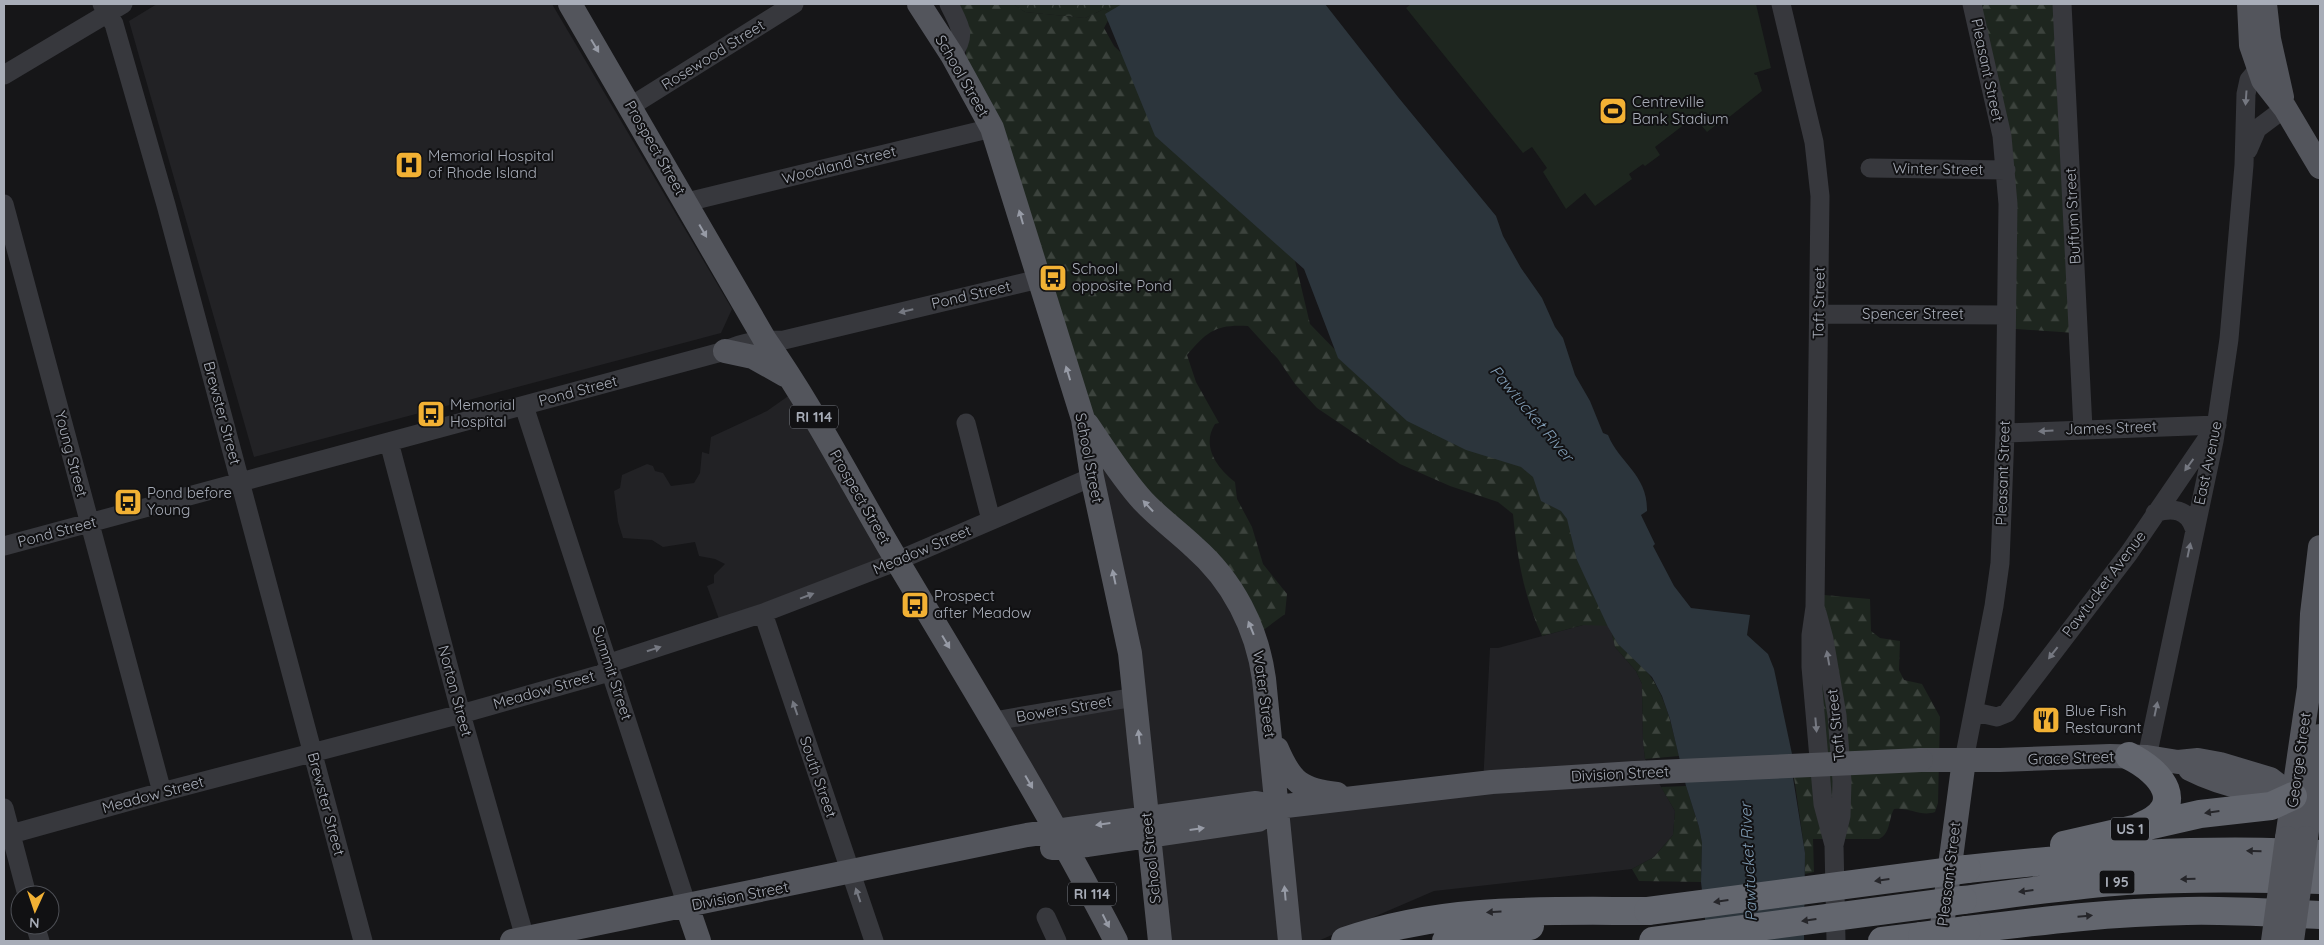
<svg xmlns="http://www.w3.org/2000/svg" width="2324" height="945" font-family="Quicksand,sans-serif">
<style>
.built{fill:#222225}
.forest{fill:url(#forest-firs)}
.park{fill:url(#park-crowns)}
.pitch{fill:#1e261f}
.water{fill:#2c353c}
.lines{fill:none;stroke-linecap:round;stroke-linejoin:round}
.minor{stroke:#37383d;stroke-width:19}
.major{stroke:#53555c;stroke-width:24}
.highway{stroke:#63666e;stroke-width:28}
.major-bridge{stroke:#53555c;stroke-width:24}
.highway-bridge{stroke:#63666e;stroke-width:28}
.oneway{fill:#979ba6}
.oneway2{fill:#757881}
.oneway3{fill:#26262a}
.labels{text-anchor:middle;stroke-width:4;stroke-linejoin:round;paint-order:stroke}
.shield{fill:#111113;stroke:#7b7e86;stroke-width:1}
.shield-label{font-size:14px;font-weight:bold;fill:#a8adb8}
.street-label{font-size:15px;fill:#a8adb8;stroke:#111113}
.poi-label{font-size:15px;fill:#a8adb8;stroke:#111113;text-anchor:start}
.water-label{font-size:16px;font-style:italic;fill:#7f9bb3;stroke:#111113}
</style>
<defs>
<pattern id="forest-firs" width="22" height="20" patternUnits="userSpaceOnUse" patternTransform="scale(1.25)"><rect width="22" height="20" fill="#1e261f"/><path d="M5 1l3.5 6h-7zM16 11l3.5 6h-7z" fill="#3c433d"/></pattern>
<pattern id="park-crowns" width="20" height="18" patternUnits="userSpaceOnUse" patternTransform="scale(1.25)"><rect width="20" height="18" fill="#1e261f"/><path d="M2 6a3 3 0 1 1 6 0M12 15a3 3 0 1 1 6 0" fill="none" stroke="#3c433d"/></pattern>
</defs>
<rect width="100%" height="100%" fill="#161618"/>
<path class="built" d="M157,4H552L732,309L721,333L254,457L129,21Z
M1069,373L1243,611L1274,811L1483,785L1490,648H1498L1583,625H1610L1615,647L1636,671L1642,684L1643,741L1645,759L1675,811L1673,835L1654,857L1632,869L1434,891L1318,941H1162L1151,845L1060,825L996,715L1132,696Z
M794,392L896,556L719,619L707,586L714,583V575L725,564L715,559L699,556L695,542L663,547L652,540L623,538L618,522L614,491L620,488L622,475L647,464L653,466L655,471L663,473L671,486L694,483L700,473L702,452L709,454L711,437L767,411Z"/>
<path class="forest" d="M954,4H1013L1025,12L1085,18L1104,9L1112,13L1104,28L1114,46L1132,63L1295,261L1310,324L1343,358L1548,479L1641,665C1665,690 1671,723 1679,756L1645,759L1643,741L1642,684L1636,671L1615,647L1610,626L1583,625L1542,636C1524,597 1517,557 1513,514L1498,502L1450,486L1400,464L1317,408L1295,384L1278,359L1248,326C1217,324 1207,331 1187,355L1196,382L1219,423L1215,424C1201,446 1217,468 1235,482L1237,499L1252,527L1263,564L1287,594L1285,614L1258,634L1251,629L1127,482L1088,404L966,79V43Z
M1970,4H2061L2075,333L2002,328L2005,171Z
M1824,595L1870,599L1871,631L1880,638L1900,641L1899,670L1904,680L1922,684L1940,717L1938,803L1935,812C1921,817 1909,807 1894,809C1888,820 1891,833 1879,839H1813L1814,872L1805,874V853L1793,770L1812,760Z
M1686,786L1699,827L1702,843L1701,882L1639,881L1632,869L1654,857L1673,835L1675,811L1661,787Z"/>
<path class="park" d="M1013,4H1123L1112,13L1104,9L1085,18L1025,12Z"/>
<path class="pitch" d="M1411,4H1756L1771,68L1754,73L1755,75H1757L1762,91L1718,126L1716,125L1707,132L1694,117L1655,147L1660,155L1645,166L1643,164L1629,174L1632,179L1595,206L1585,193L1566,209L1543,172L1547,168L1532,147L1523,153L1406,8Z"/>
<path class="water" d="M1122,4H1325L1398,97L1496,216L1503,236L1521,268L1542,298L1555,327L1563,338L1575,375L1590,401L1603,433L1608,435C1620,464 1648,475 1647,511L1641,515L1655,544L1653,546L1674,586L1691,608L1750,615L1747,635L1768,654L1774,669L1792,754L1790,759L1805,853L1804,941H1705V916L1701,882L1702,843L1699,827L1686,786L1670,719L1662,696L1652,677L1618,644L1608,627L1577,560L1567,519L1561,511L1541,501L1533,477L1521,467L1466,450L1407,421L1338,358L1304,269L1155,136L1105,14Z"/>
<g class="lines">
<path class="minor" d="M102,4L114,24L166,205L363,941
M949,4C959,25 968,34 952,55
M1781,4L1814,142L1820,196L1815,607L1811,635V667L1823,804L1834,845
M2062,4L2083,429
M4,75L123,4
M631,106L794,4
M2248,150L2257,129L2285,108
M1870,168L2006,170
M687,202L992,128
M4,204L162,792
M1820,314L2006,315
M524,406L687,906
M966,423L991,520
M2005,433L2217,425
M389,442L461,714L525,938
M2155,513C2172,507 2188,509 2194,528
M4,546L725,351C744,341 763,340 784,340L1039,279
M763,613L874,941
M1817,613L1824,639L1837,715L1842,781L1841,816L1834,845L1836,941
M1975,712L1997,717L2007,713L2129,553L2213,430
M994,721L1135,697
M2147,757L2214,441L2229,339L2244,165L2246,94L2249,80L2255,73L2272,67
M1964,760L1994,606L2000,563L2005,433L2008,204L2002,136L1972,4
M4,808L27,895
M4,836L162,792L461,714L602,674L616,661L763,613L885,566L1092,477
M1046,917L1057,941
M35,925L40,941"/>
<path class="major" d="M570,4L765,340C815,411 854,489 899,564C974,689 1049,812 1116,941
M919,4L952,55L992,128L1083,419L1092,477L1130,653L1160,941
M2249,4L2251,45L2263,80L2285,108L2320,167
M2265,4L2269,39L2282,97
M725,351L753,357L785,375
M1087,424C1105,450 1122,478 1143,501C1159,518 1177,531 1194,547C1233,581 1257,628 1264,679L1290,941
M1277,749C1291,782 1301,790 1337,794
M1921,760H2000L2110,756L2147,757L2178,762L2198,760L2220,764L2270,779L2293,796
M2190,769C2231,790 2276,794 2320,799
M2287,838L2309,688L2312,614L2320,547
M2306,838L2320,736
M1052,848L1088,845L1258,820L1277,807
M687,906L699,941
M512,941L1027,835L1256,803L1277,807L1492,782L1635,773
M1940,941L1964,760"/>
<path class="highway" d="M2129,756C2162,772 2189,806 2141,826
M2064,845L2200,814L2271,806L2293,796
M1967,869C2085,856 2202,847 2320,854
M1963,900C2017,893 2071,885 2126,881C2191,877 2255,878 2320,880
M1967,930C2040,921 2113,912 2187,911C2231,910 2276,913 2320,915
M1345,941C1443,906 1545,911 1648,911
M1446,941L1530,926
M1882,941L1922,936"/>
<path class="major-bridge" d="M1635,773L1921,760
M2273,941L2287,838
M2292,941L2306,838"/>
<path class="highway-bridge" d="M1648,911L1967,869
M1922,936L1967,930
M1653,941L1963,900"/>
</g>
<defs><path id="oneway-solid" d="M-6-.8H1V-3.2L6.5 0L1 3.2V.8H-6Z" transform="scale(1.25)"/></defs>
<g class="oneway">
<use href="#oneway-solid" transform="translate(595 46) rotate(59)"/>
<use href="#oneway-solid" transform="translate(1021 217) rotate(-106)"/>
<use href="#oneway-solid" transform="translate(703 231) rotate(60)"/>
<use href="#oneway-solid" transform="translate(1068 373) rotate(-107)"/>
<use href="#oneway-solid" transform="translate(1148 506) rotate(-133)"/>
<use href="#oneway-solid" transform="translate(1114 577) rotate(-102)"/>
<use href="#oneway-solid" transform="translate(1251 628) rotate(-112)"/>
<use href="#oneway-solid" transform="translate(946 642) rotate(59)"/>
<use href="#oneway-solid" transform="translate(1139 737) rotate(-96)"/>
<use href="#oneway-solid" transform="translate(1029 782) rotate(60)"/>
<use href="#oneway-solid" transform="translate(1103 824) rotate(172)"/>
<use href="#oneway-solid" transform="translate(1197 829) rotate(-8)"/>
<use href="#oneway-solid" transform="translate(1285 893) rotate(-95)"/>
<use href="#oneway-solid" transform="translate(1106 921) rotate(63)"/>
</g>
<g class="oneway2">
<use href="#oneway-solid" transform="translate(2246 98) rotate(94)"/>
<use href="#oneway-solid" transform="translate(906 311) rotate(167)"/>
<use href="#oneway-solid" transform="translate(2046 431) rotate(177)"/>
<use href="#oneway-solid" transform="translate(2189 465) rotate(126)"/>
<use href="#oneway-solid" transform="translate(2189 550) rotate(-78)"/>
<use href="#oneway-solid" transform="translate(807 596) rotate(-21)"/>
<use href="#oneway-solid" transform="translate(654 649) rotate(-18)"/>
<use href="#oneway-solid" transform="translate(2053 653) rotate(128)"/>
<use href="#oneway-solid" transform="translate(1828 658) rotate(-100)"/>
<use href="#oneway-solid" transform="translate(795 708) rotate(-109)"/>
<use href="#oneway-solid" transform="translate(2156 709) rotate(-78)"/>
<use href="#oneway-solid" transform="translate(1816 725) rotate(85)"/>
<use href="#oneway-solid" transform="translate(858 895) rotate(-109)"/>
</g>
<g class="oneway3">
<use href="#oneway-solid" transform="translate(2212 812) rotate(172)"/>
<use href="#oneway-solid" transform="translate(2254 851) rotate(-179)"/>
<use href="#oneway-solid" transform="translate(2188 879) rotate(178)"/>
<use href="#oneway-solid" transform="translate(1882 880) rotate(172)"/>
<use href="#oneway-solid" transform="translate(2026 891) rotate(173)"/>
<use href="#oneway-solid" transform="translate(1721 901) rotate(172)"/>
<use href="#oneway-solid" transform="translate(1494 912) rotate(177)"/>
<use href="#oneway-solid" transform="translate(2085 916) rotate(-5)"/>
<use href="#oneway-solid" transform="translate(1809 920) rotate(172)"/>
</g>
<defs>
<symbol id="stadium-square" viewBox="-11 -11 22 22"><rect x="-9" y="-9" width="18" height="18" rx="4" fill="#f2b134" stroke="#111113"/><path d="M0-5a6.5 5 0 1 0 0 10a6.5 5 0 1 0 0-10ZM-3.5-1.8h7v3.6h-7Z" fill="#111"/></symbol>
<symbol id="hospital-square" viewBox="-11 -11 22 22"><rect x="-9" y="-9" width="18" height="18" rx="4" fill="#f2b134" stroke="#111113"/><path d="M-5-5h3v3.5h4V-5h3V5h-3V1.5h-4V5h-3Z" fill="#111"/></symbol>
<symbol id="bus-square" viewBox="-11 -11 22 22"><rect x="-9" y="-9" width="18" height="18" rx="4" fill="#f2b134" stroke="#111113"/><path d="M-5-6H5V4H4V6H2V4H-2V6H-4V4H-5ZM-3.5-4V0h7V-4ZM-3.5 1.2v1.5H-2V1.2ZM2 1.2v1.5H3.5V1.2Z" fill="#111"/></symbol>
<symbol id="restaurant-square" viewBox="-11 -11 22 22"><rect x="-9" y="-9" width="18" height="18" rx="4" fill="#f2b134" stroke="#111113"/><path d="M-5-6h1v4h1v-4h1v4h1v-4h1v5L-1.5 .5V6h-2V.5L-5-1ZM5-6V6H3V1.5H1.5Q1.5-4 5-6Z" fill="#111"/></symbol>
</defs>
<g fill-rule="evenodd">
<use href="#stadium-square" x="1597" y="95" width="32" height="32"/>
<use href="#hospital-square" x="393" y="149" width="32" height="32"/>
<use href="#bus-square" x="1037" y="262" width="32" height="32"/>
<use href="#bus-square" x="415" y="398" width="32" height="32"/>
<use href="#bus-square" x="112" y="486" width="32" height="32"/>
<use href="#bus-square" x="899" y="589" width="32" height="32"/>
<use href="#restaurant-square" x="2030" y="704" width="32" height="32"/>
</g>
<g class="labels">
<g class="shield">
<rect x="790" y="405.5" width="48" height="23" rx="4"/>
<rect x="2111" y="817.5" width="38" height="23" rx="4"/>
<rect x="2099.5" y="870.5" width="35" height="23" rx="4"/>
<rect x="1068" y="882.5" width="48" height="23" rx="4"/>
</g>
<g class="shield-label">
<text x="814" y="422">RI 114</text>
<text x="2130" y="834">US 1</text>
<text x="2117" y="887">I 95</text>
<text x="1092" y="899">RI 114</text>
</g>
<g class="street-label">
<text transform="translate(713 55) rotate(-32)" y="5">Rosewood Street</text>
<text transform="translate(1987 70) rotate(78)" y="5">Pleasant Street</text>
<text transform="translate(962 76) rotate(60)" y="5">School Street</text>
<text transform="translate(655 148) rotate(60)" y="5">Prospect Street</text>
<text transform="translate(839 165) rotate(-14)" y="5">Woodland Street</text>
<text transform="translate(1938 169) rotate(1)" y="5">Winter Street</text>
<text transform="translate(2073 216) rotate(-93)" y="5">Buffum Street</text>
<text transform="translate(971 295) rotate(-13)" y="5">Pond Street</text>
<text transform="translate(1819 303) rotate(-89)" y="5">Taft Street</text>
<text x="1913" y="319">Spencer Street</text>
<text transform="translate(578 391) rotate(-15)" y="5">Pond Street</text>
<text transform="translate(222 413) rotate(75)" y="5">Brewster Street</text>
<text transform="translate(2111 428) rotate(-2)" y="5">James Street</text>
<text transform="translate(71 454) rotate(75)" y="5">Young Street</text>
<text transform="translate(1089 458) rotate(79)" y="5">School Street</text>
<text transform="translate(2208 463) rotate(-78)" y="5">East Avenue</text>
<text transform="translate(2003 473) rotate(-88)" y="5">Pleasant Street</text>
<text transform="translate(860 497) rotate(60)" y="5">Prospect Street</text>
<text transform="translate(57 532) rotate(-15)" y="5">Pond Street</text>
<text transform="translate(922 550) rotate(-23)" y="5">Meadow Street</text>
<text transform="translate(2104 584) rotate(-53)" y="5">Pawtucket Avenue</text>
<text transform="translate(612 673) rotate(72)" y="5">Summit Street</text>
<text transform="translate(544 690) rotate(-16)" y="5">Meadow Street</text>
<text transform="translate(455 691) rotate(75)" y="5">Norton Street</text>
<text transform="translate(1264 694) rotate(82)" y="5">Water Street</text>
<text transform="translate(1064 709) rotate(-10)" y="5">Bowers Street</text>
<text transform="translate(1836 725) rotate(-96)" y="5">Taft Street</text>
<text transform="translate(2071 758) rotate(-2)" y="5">Grace Street</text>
<text transform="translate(2299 760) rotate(-82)" y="5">George Street</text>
<text transform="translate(1620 774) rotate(-3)" y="5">Division Street</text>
<text transform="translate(818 777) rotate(71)" y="5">South Street</text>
<text transform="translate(153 795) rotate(-15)" y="5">Meadow Street</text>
<text transform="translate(326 804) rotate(75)" y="5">Brewster Street</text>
<text transform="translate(1151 858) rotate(-96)" y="5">School Street</text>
<text transform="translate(1949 874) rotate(-83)" y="5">Pleasant Street</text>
<text transform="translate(740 896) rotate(-11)" y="5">Division Street</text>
</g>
<g class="poi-label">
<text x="1632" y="107">Centreville<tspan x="1632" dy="17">Bank Stadium</tspan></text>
<text x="428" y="161">Memorial Hospital<tspan x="428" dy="17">of Rhode Island</tspan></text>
<text x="1072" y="274">School<tspan x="1072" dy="17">opposite Pond</tspan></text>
<text x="450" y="410">Memorial<tspan x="450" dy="17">Hospital</tspan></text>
<text x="147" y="498">Pond before<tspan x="147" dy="17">Young</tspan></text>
<text x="934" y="601">Prospect<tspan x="934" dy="17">after Meadow</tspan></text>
<text x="2065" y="716">Blue Fish<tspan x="2065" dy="17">Restaurant</tspan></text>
</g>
<g class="water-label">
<text transform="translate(1532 413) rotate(50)" y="6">Pawtucket River</text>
<text transform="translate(1748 862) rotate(-93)" y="6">Pawtucket River</text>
</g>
</g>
<rect width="2324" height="945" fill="none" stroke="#a8adb8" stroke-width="10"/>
<g transform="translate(35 910) rotate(183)"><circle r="24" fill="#111113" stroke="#4d4f55"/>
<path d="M0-4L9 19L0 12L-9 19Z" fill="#f2b134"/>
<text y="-8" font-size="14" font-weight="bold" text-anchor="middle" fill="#a8adb8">N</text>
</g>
</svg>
